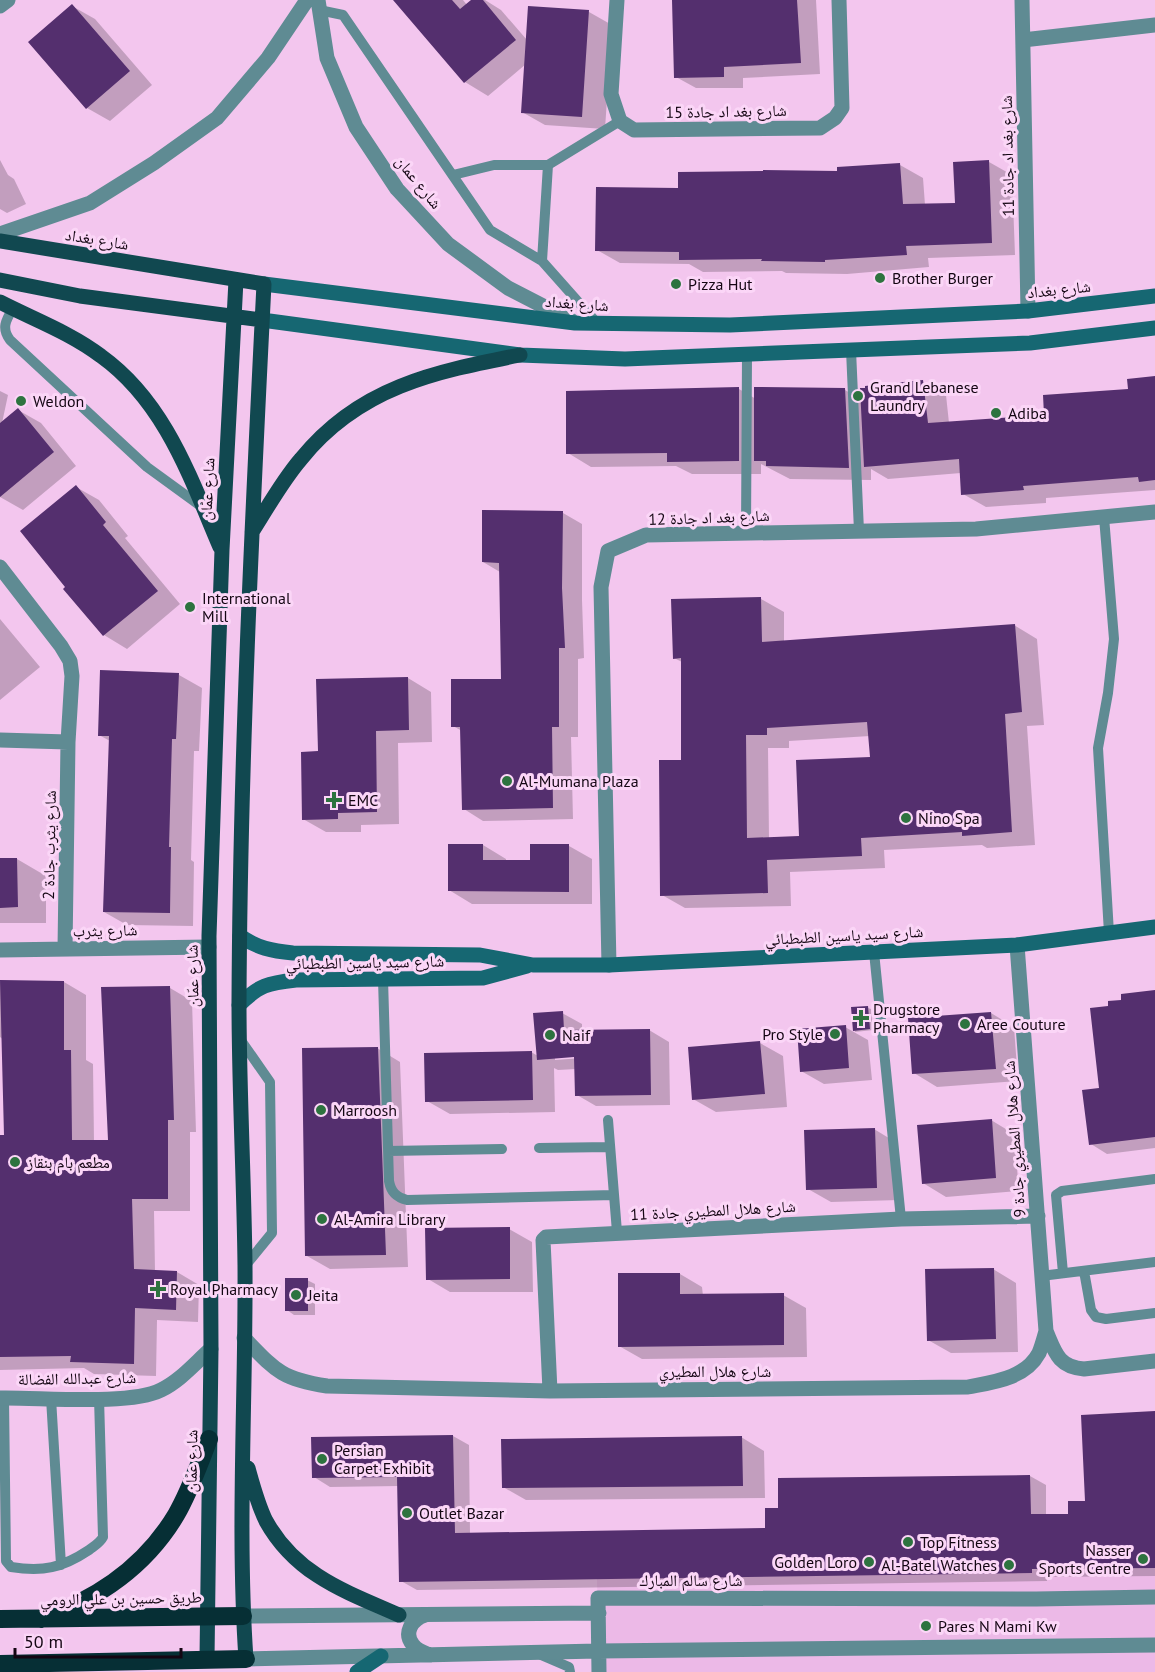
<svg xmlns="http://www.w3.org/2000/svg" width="1155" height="1672" font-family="'PT Sans','Noto Naskh Arabic',sans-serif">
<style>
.built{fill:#ecb9e7}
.shadow{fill:#0003;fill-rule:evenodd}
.building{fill:#542f6e;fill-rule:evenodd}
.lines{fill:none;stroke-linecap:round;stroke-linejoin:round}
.lane{stroke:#5f8b93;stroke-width:10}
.street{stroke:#5f8b93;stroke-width:15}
.secondary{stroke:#166772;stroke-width:15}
.primary{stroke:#114850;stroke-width:15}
.highway{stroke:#062f35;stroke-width:18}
.poi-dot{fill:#2d733f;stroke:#fbd6f7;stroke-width:2}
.labels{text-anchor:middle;stroke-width:6;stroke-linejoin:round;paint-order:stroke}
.street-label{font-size:16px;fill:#140613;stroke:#fbd6f7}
.poi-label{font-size:16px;fill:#140613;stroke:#fbd6f7;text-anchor:start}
</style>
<rect width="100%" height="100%" fill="#f3c6ee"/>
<path class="built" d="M1155,1568V1672H599L597,1579Z"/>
<path class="shadow" d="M395,0H463L467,5L474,0H485L501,10L527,40L529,8L589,12L612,25L605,129L545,125L522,112L526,64L488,96L465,82Z
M674,0H816L820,74L743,78V88H696L676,77Z
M72,6L95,19L152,85L110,121L87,108Z
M0,160L8,175L14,179L26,204L7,213L0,209Z
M989,162L1012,175L1015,255L928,258L929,267L847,274L786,273L782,271L703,272L689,264L620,263L597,250L680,190L838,172V169L900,165L923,178L925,205L956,204L955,163Z
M1155,377V490L1046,498V503L986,507L963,494L961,473L888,479L871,469V480L790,479L761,464V474H692L676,466L591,467L568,453L739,389L756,399L845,390L862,400L923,382L946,395L949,423L1046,416L1129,390Z
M0,391L8,395L2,423L18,410L41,423L76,466L23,510L0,497Z
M76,487L99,500L128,536L125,538L180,604L127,649L104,635L65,589Z
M563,513L582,524V600L584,658L578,659V737H571L573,819L483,821L464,809L462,731L453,726L502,681L500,572L483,562Z
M761,599L784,612V642L1014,625L1037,639L1044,725L1027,726L1035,845L987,848L982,845L884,850L885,868L790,872L791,906L685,908L662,895L683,761L682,662L674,658ZM870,736L871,758L801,838L769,839L768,748H789V741Z
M0,619L40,667L0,700Z
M179,675L202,688L199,751H194L191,860L194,862L193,926L127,925L104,912L110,741L99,735Z
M408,678L431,692L432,742L398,743L399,824L361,825V832H326L303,819L319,753Z
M483,845L506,859V861L531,862L569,846L592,859V904H472L449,890Z
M0,859H17L46,876V923H0Z
M0,982H64L86,995V1060L93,1064L94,1142H109L170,988L192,1001L196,1132H190V1211H154L155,1271L177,1272L199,1285L198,1322L157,1320L156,1376L94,1374L84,1368L0,1370V1136H6L4,1040L0,1037Z
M1155,992V1148L1107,1154L1091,1144L1100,1089L1110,1007L1123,1001Z
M853,1008H868L871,1009L873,1030L855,1032Z
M562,1013L582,1024V1032L649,1030L669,1042L670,1105L596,1106L577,1095L576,1069L558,1070L554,1068L555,1112L450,1114L427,1101L531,1052L538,1056ZM582,1055V1058L555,1060V1057Z
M991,1013L1014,1027L1018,1081L937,1087L914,1073L910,1019Z
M845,1027L868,1040L872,1080L824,1084L801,1071Z
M760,1043L783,1056L787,1107L716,1112L693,1099Z
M377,1048L400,1062L408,1267L330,1269L307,1256Z
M991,1120L1014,1134L1019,1191L946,1197L923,1183Z
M874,1129L897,1143L899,1200L831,1202L808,1189Z
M509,1229L532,1242L533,1292H450L428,1279Z
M993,1269L1016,1283L1018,1352L951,1353L928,1340Z
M680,1274L702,1287L703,1296L783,1295L806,1308L807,1357L642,1359L619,1346Z
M307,1280L315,1284V1315H294L287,1310Z
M1155,1413V1576L1047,1577V1581L417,1590L401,1581L399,1486L330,1487L314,1477L453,1436L469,1445L470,1534L767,1529L1030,1476L1046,1485V1515H1070L1087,1503Z
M741,1437L764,1451L765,1498L526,1500L503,1487Z"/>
<path class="building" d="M393,0H452L460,9L471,0H483L516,40L464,83Z
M672,0H797L801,63L724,67V77L674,78Z
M72,4L130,71L86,109L28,42Z
M528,6L589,10L582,117L521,113Z
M989,160L992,243L906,246L907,255L825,260V262L761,261L762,259L679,260V252L595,251L596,187L678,188V172L763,171V170L837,171V167L900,163L903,204L955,203L953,162Z
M1155,376V480L1139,482L1138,477L1023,486L1024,490L961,495L959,459L864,467L860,388H865V386L923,380L928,423L1044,415L1043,395L1128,389L1127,379Z
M739,387V461L667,462V453L566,454V391Z
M754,387L845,388L849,468L766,466V461H754Z
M18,408L54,452L0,497V423Z
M76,485L106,522L103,525L158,591L103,636L63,589L65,587L20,531Z
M482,510L563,511L562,588L565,648H559V727H552L553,808L462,810L460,727H451V679H501L499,563L482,562Z
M761,597L762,642L1015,624L1022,712L1005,714L1012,832L962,836V832L861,838L862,856L767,860L768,893L660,896L659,760H681V658L673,659L671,599ZM867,722L870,757L796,760L799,836L747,838L746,735H767V728Z
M100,670L179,673L176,739H172L169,847H171L170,913L103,912L109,736H98Z
M408,677L409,730L376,731L377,812L338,813V819L302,820L301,752L318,751L316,679Z
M448,844H483V860H530V844H569V892L448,891Z
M0,858H17L18,907L0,908Z
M0,980L64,981V1050H71L72,1140H108L101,987L170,986L174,1120H168V1199H132L134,1269L177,1271L176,1310L135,1308L134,1364L70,1362L71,1356L0,1357V1135H4Z
M1155,990V1137L1089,1145L1082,1090L1099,1088L1090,1008L1108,1006V1001L1121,1000V994Z
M868,1006L870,1029L853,1031L851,1007Z
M563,1011L564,1030L650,1029L651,1095L575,1096L574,1057L537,1060L533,1013Z
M991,1012L996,1069L912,1074L908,1018Z
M846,1025L849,1068L800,1072L797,1029Z
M760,1041L765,1094L692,1100L688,1047Z
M378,1047L386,1255L305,1256L302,1048Z
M532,1051L533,1100L425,1102L424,1053Z
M992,1119L996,1178L922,1184L917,1125Z
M875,1128L877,1188L806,1190L804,1130Z
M510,1227V1279L426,1280L425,1228Z
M994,1268L996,1339L927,1341L925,1269Z
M618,1273H680V1294L784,1293V1345L618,1347Z
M285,1278H308V1311H285Z
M1155,1411V1568L1032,1569V1573L399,1582L397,1477L312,1478L311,1437L453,1435L455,1533L765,1528V1508H778V1478L1030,1475L1031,1514H1068V1501H1085L1081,1415Z
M742,1436L743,1486L502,1488L501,1439Z"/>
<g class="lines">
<path class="lane" d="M319,10L343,15L490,230L542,261L597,323
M453,175L494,165H548
M542,261L548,165L620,121
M13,308C6,320 1,328 10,340L147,467L202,507
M851,350L859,531
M1104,517L1114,639L1108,693L1098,748L1109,933
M746,533L747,355
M874,952L901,1219
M383,979L389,1181C391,1192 396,1197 407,1200L614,1195
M240,1039L270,1082L272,1233L245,1266
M608,1120L617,1232
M539,1148L610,1147
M388,1151L502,1149
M1084,1271L1091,1310L1096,1317L1106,1319L1155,1313
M1063,1273L1056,1195L1062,1191L1155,1179
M1041,1276L1155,1262
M4,1398L6,1561L11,1567C43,1572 62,1568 89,1550C94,1546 100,1543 103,1537L99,1398
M51,1398L61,1565
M541,1655L569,1667L570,1672"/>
<path class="street" d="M318,0L327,58L356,127L397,189L448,244L508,288L572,321
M617,0L611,94L620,121L634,130L820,128L835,118L842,108L839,0
M1022,0L1028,311
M0,6L8,0
M1023,40L1155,25
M0,234L90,203L154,163L217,118L268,58L307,0
M0,567L61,646L70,661L72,676L68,742L65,949
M0,740L68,742
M1017,945L1046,1331C1055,1352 1058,1367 1084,1369L1155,1361
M0,950L209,947
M609,965L601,587L608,551L646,535L976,529L1155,512
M244,1338C275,1370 281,1379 327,1386L550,1391L968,1387C993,1382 1025,1379 1039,1353C1042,1346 1044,1338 1046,1331
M550,1391L543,1240L546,1237L901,1219L1038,1216
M0,1398C39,1397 129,1406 161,1390C180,1381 195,1363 211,1349
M425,1615C412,1619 403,1633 413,1645C417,1651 425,1653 430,1655
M243,1616L599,1613
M246,1659L598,1651L1155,1645
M599,1672L598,1598L1036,1599L1155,1597"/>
<path class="secondary" d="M264,284L575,323L730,325L1028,311L1155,296
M262,320L520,355L625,359L1030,343L1155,328
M240,936C257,948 272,951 293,953L480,955L533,965H609L1017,945L1155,927
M239,1005C259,985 268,983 296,980L483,978L527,966
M357,1672L381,1656"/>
<path class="primary" d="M0,241L264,284C252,524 240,763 239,1003C239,1090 244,1178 245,1265C246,1396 237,1528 246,1659
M0,280L80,296L262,320
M0,302C33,319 71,333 101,356C165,402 190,477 220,547
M252,532C268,507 282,481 301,459C359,387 434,372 520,355
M248,1468C253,1486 258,1505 266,1521C296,1575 346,1592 399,1615
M207,1659L211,1349L209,936L222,550L236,280"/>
<path class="highway" d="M0,1619L243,1616
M41,1619C98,1599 145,1567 176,1515C190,1491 199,1464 209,1439
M0,1664L246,1659"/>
</g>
<g class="poi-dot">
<circle cx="880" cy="278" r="6"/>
<circle cx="676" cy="284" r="6"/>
<circle cx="858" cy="396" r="6"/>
<circle cx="21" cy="401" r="6"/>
<circle cx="996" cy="413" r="6"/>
<circle cx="190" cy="607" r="6"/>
<circle cx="507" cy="781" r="6"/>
<path d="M331 791h6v6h6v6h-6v6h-6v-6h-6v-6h6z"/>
<circle cx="906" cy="818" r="6"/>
<path d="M858 1009h6v6h6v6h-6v6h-6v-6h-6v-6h6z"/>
<circle cx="965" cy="1024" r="6"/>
<circle cx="835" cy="1034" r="6"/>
<circle cx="550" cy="1035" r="6"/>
<circle cx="321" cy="1110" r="6"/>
<circle cx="15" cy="1162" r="6"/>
<circle cx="322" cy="1219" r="6"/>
<path d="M155 1280h6v6h6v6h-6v6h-6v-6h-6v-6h6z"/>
<circle cx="296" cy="1295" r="6"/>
<circle cx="322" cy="1459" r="6"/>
<circle cx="407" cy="1513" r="6"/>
<circle cx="908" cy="1542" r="6"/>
<circle cx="1143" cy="1559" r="6"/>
<circle cx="869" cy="1562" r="6"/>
<circle cx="1009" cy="1565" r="6"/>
<circle cx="926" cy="1626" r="6"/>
</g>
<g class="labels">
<g class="street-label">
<text transform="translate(726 111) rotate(-1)" y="6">شارع بغد اد جادة 15</text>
<text transform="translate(1007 156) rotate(-91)" y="6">شارع بغد اد جادة 11</text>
<text transform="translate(419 182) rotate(51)" y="6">شارع عمان</text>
<text transform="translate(97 239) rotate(9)" y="6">شارع بغداد</text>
<text transform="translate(1059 289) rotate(-6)" y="6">شارع بغداد</text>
<text transform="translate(577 303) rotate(4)" y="6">شارع بغداد</text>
<text transform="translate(207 489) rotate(-87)" y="6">شارع عمّان</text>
<text transform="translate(709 517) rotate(-2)" y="6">شارع بغد اد جادة 12</text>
<text transform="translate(49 845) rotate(-89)" y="6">شارع يثرب جادة 2</text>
<text transform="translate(105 930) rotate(-1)" y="6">شارع يثرب</text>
<text transform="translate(844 935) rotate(-3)" y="6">شارع سيد ياسين الطبطبائي</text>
<text transform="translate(365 962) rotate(-1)" y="6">شارع سيد ياسين الطبطبائي</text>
<text transform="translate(192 976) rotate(-91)" y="6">شارع عمّان</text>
<text transform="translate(1014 1139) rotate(-94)" y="6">شارع هلال المطيري جادة 9</text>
<text transform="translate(713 1210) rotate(-3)" y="6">شارع هلال المطيري جادة 11</text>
<text x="715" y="1377">شارع هلال المطيري</text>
<text transform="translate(77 1378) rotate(-1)" y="6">شارع عبدالله الفضالة</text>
<text transform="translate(191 1461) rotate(-89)" y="6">شارع عمّان</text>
<text x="691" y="1586">شارع سالم المبارك</text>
<text transform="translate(121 1598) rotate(-1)" y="6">طريق حسين بن علي الرومي</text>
</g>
<g class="poi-label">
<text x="892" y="284">Brother Burger</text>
<text x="688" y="290">Pizza Hut</text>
<text x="870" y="393">Grand Lebanese<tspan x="870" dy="18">Laundry</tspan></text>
<text x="33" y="407">Weldon</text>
<text x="1008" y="419">Adiba</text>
<text x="202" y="604">International<tspan x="202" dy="18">Mill</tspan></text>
<text x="519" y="787">Al-Mumana Plaza</text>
<text x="348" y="806">EMC</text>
<text x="918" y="824">Nino Spa</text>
<text x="873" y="1015">Drugstore<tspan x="873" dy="18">Pharmacy</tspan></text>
<text x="977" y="1030">Aree Couture</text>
<text x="823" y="1040" text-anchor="end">Pro Style</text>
<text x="562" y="1041">Naif</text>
<text x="333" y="1116">Marroosh</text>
<text x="27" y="1168">مطعم بام بنقاز</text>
<text x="334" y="1225">Al-Amira Library</text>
<text x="170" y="1295">Royal Pharmacy</text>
<text x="308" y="1301">Jeita</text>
<text x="334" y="1456">Persian<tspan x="334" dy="18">Carpet Exhibit</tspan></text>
<text x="419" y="1519">Outlet Bazar</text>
<text x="920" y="1548">Top Fitness</text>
<text x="1131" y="1556" text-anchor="end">Nasser<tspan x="1131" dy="18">Sports Centre</tspan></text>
<text x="857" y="1568" text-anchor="end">Golden Loro</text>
<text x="997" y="1571" text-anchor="end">Al-Batel Watches</text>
<text x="938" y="1632">Pares N Mami Kw</text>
</g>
</g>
<path d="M15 1648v9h166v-9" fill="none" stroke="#140613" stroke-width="3"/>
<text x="24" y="1648" font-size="18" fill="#140613" stroke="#fbd6f7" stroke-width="4.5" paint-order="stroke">50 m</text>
</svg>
